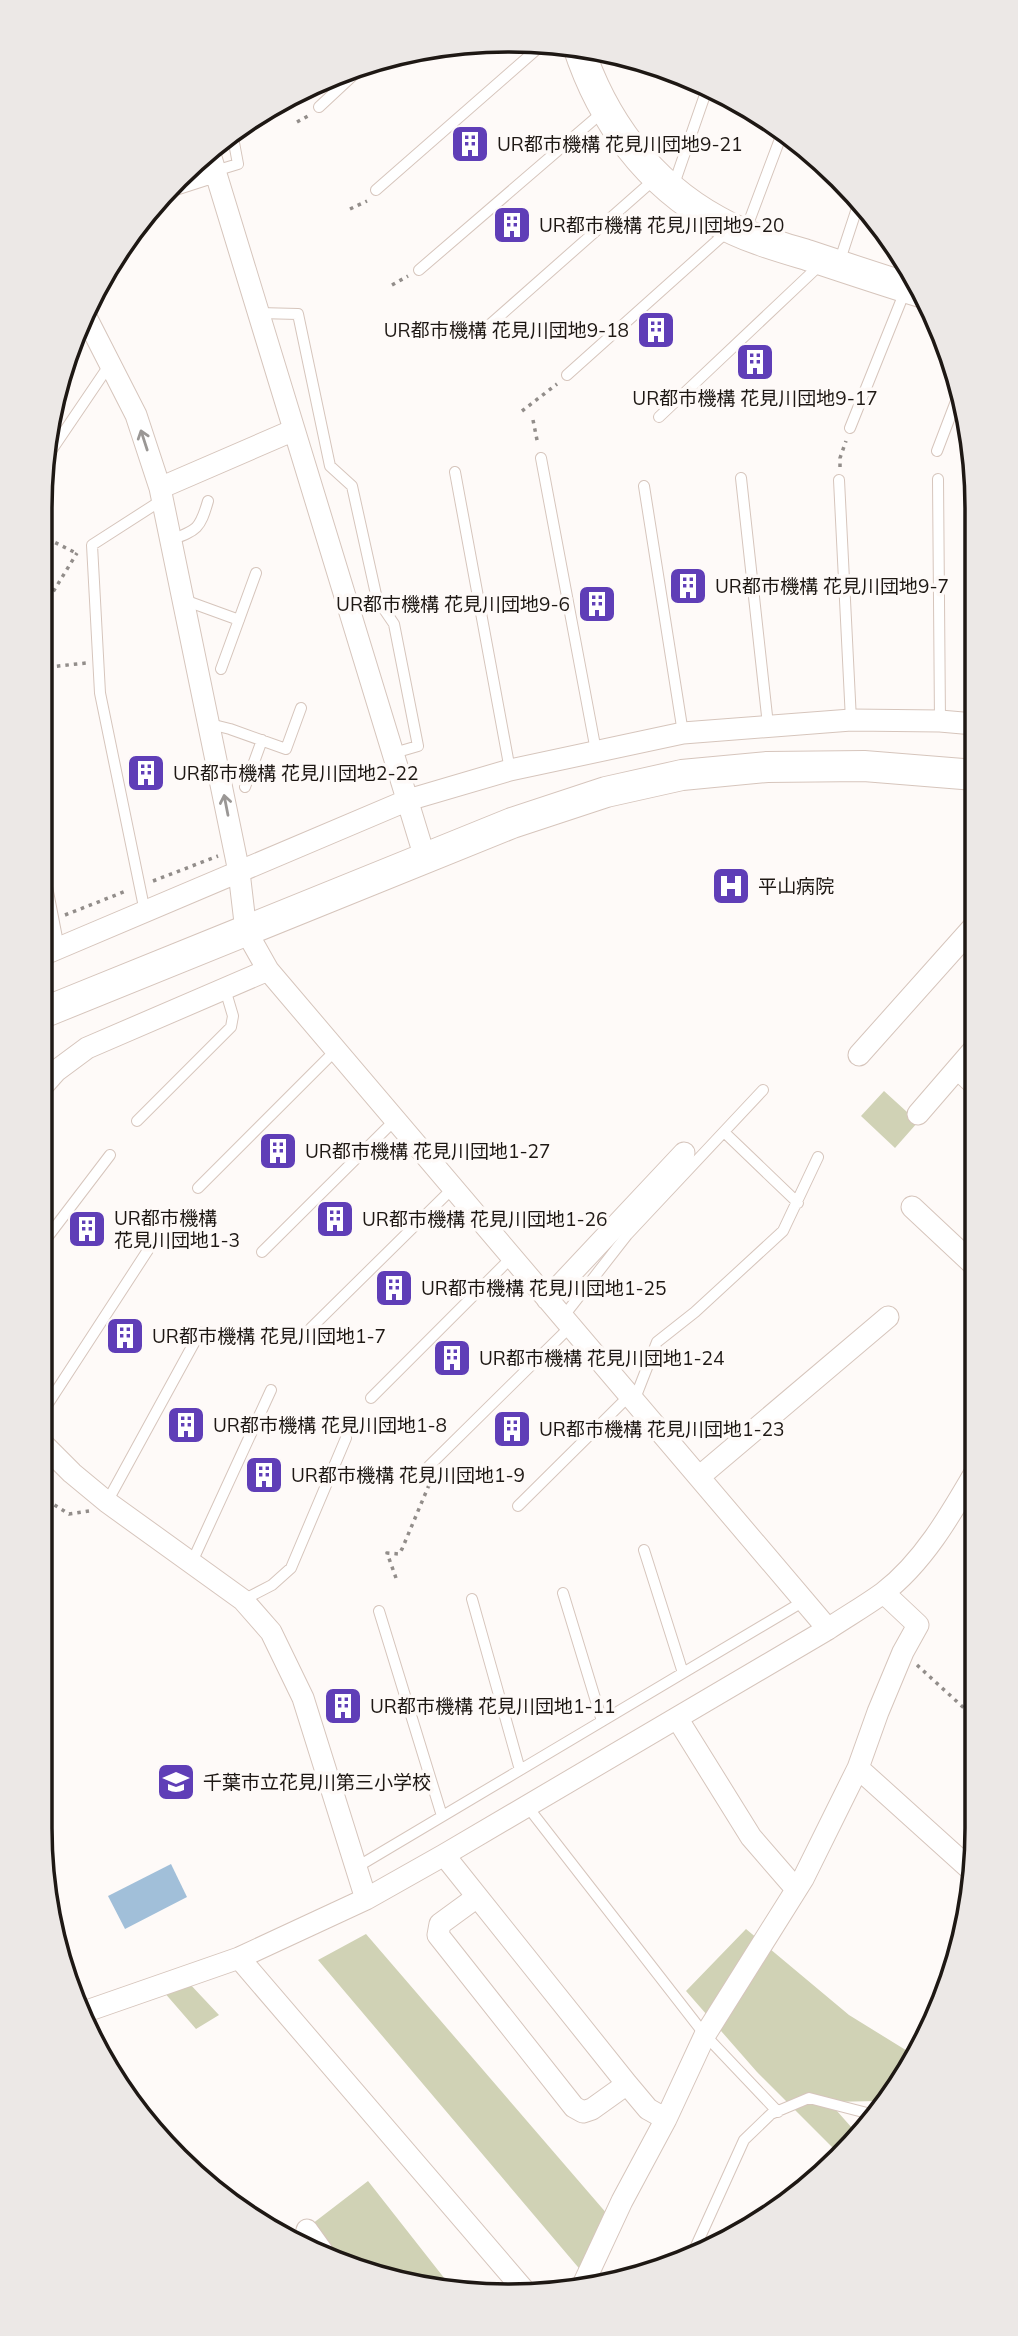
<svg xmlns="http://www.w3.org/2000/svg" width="1018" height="2336" font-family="Mulish,'Noto Sans JP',sans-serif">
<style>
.green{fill:#d0d2b5}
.water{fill:#a1bfd9}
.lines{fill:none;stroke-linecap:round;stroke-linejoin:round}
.lane-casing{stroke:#d6c5bc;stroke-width:12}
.street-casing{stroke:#d6c5bc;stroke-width:23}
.secondary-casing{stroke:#d6c5bc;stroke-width:32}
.path{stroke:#928d8a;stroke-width:3.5;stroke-dasharray:3.5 5;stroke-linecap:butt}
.lane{stroke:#fff;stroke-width:10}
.street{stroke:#fff;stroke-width:21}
.secondary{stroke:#fff;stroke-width:30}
.oneway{stroke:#9a9795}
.labels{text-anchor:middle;stroke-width:7;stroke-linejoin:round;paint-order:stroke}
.poi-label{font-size:19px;fill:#1e1814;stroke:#fefaf8;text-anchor:start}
.rim{fill:none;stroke:#1e1814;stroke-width:3.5}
</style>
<rect width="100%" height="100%" fill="#fefaf8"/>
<path class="green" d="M884,1091L918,1122L895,1148L861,1116Z
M746,1929L849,2015L917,2057L883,2105L877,2101L829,2102L860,2137L839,2154L757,2072L686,1991Z
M366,1934L608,2215L583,2273L318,1960Z
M188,1982L219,2015L196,2029L163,1991Z
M368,2181L452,2288L418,2287L333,2255L312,2224Z"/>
<path class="water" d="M171,1864L187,1897L125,1929L108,1896Z"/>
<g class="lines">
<defs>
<path id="lane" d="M319,107L363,66
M215,171L238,164L232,132
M673,187L707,89
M376,190L544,43
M745,232L783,131
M839,263L860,199
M419,270L605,110
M259,313L298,314L330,466L352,486L377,599L394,624L418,746L394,753
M486,328L657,177
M567,375L729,230
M659,417L822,263
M850,428L905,291
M937,451L958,396
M49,454L110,364
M541,458L596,751
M455,472L510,770
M741,478L768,725
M938,479L940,721
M839,480L851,720
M644,486L683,733
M171,540C197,530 200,529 208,501
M184,600L239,620
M221,669L256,573
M210,724L230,729L286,749L301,708
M245,787L262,740
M40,851L59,948
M145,912L100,693L92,545L162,500
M137,1121L231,1027L233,1016L225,989
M724,1132L798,1203
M198,1188L336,1050
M40,1247L110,1155
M262,1252L395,1120
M563,1317L627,1235L763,1090
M311,1328L453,1188
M371,1398L512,1257
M634,1401L657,1342L695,1312L783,1231L818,1157
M40,1416L161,1230
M429,1466L571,1326
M107,1502L200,1332
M518,1506L630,1395
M644,1550L683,1673
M192,1562L271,1390
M563,1593L602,1721
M472,1599L520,1770
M243,1600L272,1585L291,1568L346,1438
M379,1611L442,1816
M527,1806L705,2035L778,2112
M357,1867L804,1601
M691,2257L744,2140L771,2114L809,2098L867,2113"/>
<path id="street" d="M209,151L425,858
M173,185L204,175
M85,315L136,415L160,488L239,872L246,931L268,970L828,1629
M160,488L294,430
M40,956L408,800L510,770L683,733L851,720L940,721L974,724
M859,1055L975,925
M958,1069L976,1086
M40,1089L56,1071L87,1048L268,970
M918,1114L975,1048
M912,1207L976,1267
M547,1299L684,1153
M40,1441L72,1473L107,1502L243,1600L271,1632L303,1698L366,1899
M699,1477L888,1317
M677,1718L751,1837L796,1889
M858,1768L971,1870
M444,1855L627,2084L648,2109L666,2119
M477,1897L440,1924L438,1935L574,2107L583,2112L592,2109L627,2084
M239,1958L524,2290
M81,2013L239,1958L366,1899L444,1855L828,1629C846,1617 865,1606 883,1593C924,1562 952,1512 977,1469
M307,2230L322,2251
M581,2289L622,2201L666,2119L705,2035L803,1879L858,1768L878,1712L903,1652L918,1625L884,1593"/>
<path id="secondary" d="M578,46C602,120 648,183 717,221C745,237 777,246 807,255C846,268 885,281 924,293
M40,1014L512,823L606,792L682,775L767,767L864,766L975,775"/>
</defs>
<use href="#lane" class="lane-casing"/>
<use href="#street" class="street-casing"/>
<use href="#secondary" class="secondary-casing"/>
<path class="path" d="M297,122L308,116
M350,209L367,201
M392,285L408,276
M522,411L557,384
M533,420L538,445
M840,467V458L846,441
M40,535L76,553
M40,613L77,553
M40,668L86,663
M153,881L218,856
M65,915L126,891
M40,1496L69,1514L89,1511
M396,1578L387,1553L399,1554L402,1549L429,1485
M917,1665L977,1720"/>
<use href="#lane" class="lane"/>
<use href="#street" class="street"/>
<use href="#secondary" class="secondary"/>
</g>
<defs><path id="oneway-shaft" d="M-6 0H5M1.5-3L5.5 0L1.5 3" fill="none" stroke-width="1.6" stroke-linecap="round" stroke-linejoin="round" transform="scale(1.75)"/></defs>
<g class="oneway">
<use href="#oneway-shaft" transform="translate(144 440) rotate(-108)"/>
<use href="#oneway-shaft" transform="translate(226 805) rotate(-101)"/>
</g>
<defs>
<symbol id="building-square" viewBox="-11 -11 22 22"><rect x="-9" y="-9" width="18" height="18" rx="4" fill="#5f3eb7" stroke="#fefaf8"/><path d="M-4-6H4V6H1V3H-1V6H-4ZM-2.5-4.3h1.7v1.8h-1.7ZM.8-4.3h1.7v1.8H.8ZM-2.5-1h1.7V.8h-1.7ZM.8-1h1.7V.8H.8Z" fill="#fff"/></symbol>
<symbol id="hospital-square" viewBox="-11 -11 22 22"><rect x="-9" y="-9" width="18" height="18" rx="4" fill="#5f3eb7" stroke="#fefaf8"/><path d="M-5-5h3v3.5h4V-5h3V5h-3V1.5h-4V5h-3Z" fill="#fff"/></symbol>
<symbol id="school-square" viewBox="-11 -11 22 22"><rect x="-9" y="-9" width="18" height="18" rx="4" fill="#5f3eb7" stroke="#fefaf8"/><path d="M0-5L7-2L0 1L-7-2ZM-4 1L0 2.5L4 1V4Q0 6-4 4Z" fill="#fff"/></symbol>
</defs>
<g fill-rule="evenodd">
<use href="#building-square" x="448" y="122" width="44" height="44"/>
<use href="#building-square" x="490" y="203" width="44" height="44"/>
<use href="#building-square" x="634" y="308" width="44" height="44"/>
<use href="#building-square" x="733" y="340" width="44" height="44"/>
<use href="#building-square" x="666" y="564" width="44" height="44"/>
<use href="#building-square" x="575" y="582" width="44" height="44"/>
<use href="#building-square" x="124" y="751" width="44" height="44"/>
<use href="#hospital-square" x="709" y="864" width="44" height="44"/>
<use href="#building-square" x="256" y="1129" width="44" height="44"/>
<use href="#building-square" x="313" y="1197" width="44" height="44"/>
<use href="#building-square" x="65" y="1207" width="44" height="44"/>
<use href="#building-square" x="372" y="1266" width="44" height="44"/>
<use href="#building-square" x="103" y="1314" width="44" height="44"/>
<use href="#building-square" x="430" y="1336" width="44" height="44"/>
<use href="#building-square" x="164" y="1403" width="44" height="44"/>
<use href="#building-square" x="490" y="1407" width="44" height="44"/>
<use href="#building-square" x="242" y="1453" width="44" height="44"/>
<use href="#building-square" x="321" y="1684" width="44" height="44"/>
<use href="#school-square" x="154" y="1760" width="44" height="44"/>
</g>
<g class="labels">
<g class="poi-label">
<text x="497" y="151">UR都市機構 花見川団地9-21</text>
<text x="539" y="232">UR都市機構 花見川団地9-20</text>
<text x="629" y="337" text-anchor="end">UR都市機構 花見川団地9-18</text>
<text x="755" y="405" text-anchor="middle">UR都市機構 花見川団地9-17</text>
<text x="715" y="593">UR都市機構 花見川団地9-7</text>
<text x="570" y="611" text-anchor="end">UR都市機構 花見川団地9-6</text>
<text x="173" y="780">UR都市機構 花見川団地2-22</text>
<text x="758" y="893">平山病院</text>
<text x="305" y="1158">UR都市機構 花見川団地1-27</text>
<text x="114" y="1225">UR都市機構<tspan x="114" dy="22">花見川団地1-3</tspan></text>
<text x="362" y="1226">UR都市機構 花見川団地1-26</text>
<text x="421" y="1295">UR都市機構 花見川団地1-25</text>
<text x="152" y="1343">UR都市機構 花見川団地1-7</text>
<text x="479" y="1365">UR都市機構 花見川団地1-24</text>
<text x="213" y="1432">UR都市機構 花見川団地1-8</text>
<text x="539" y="1436">UR都市機構 花見川団地1-23</text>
<text x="291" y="1482">UR都市機構 花見川団地1-9</text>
<text x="370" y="1713">UR都市機構 花見川団地1-11</text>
<text x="203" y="1789">千葉市立花見川第三小学校</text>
</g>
</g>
<path d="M0 0H1018V2336H0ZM508 52H509A456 456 0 0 1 965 508V1828A456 456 0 0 1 509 2284H508A456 456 0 0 1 52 1828V508A456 456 0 0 1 508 52Z" fill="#ece8e6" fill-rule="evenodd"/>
<path class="rim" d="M508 52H509A456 456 0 0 1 965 508V1828A456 456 0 0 1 509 2284H508A456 456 0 0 1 52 1828V508A456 456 0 0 1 508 52Z"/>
</svg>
